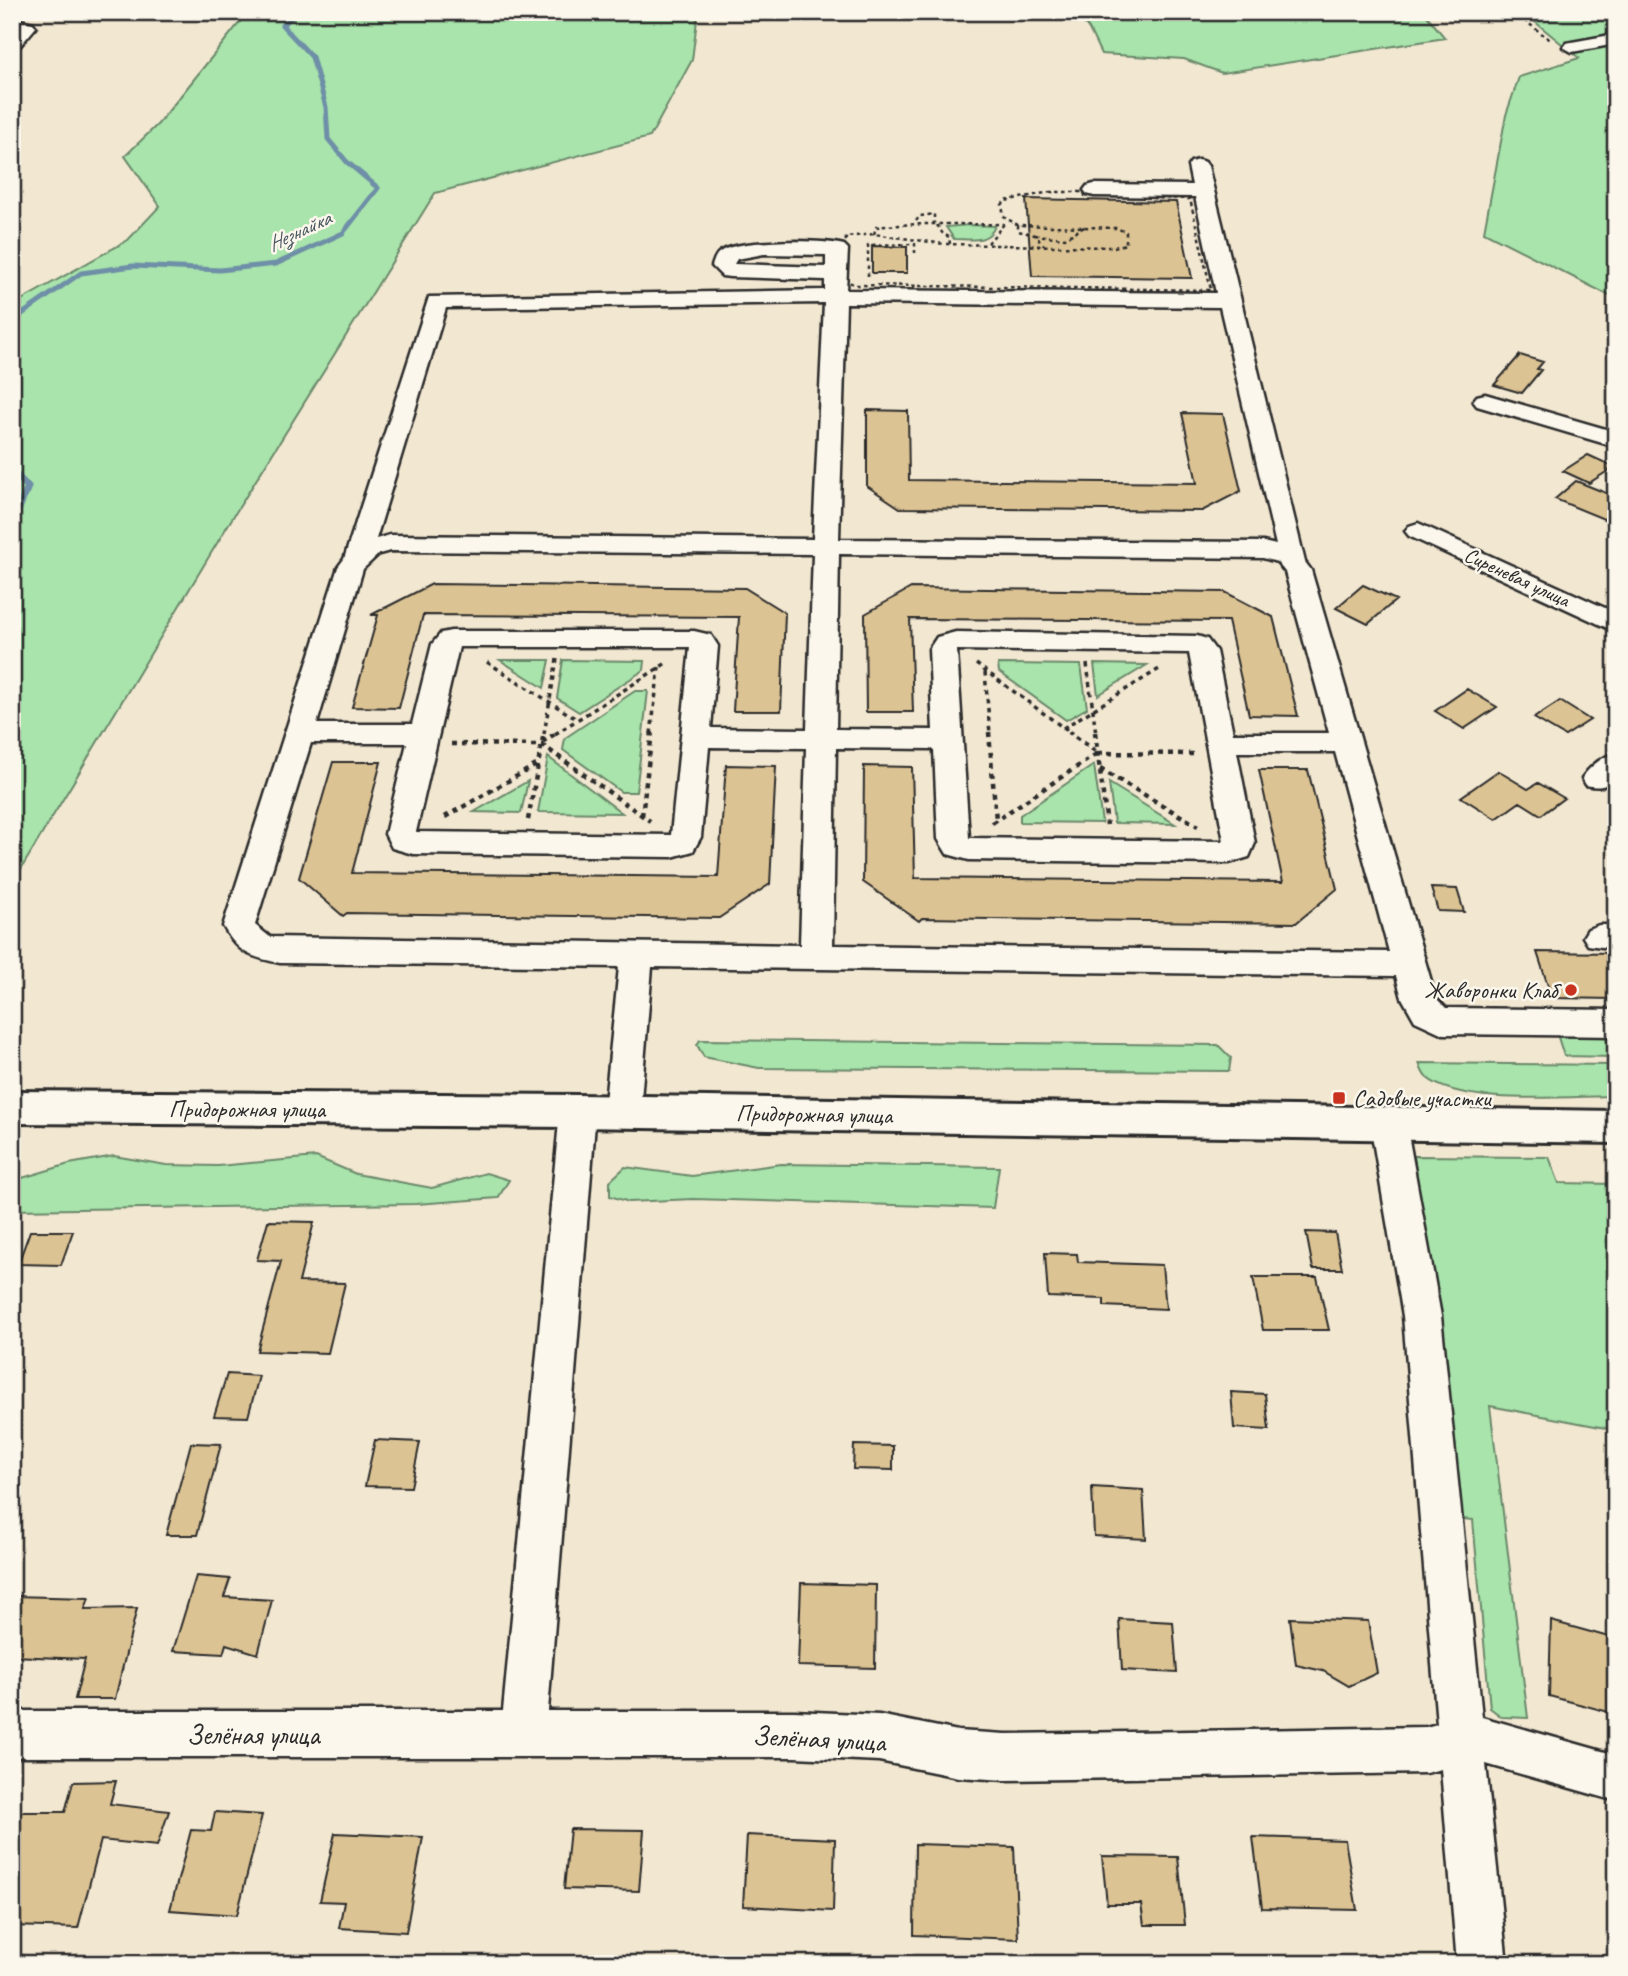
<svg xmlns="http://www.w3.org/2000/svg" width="1628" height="1976" font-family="Caveat,sans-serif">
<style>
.green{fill:#a8e4ab;stroke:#6a886b;stroke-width:2}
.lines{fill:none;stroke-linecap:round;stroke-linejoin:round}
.stream-far1{stroke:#6e8fa7;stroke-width:5}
.stream{stroke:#6e8fa7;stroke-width:7}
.building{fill:#dcc393;stroke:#2b2b2b;stroke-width:2}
.minor-casing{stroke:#2b2b2b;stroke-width:5}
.major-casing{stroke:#2b2b2b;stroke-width:6}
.path-far2{stroke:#2b2b2b;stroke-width:2.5;stroke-dasharray:3.5 3.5;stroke-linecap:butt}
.path-far1{stroke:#2b2b2b;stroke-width:3.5;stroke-dasharray:4.5 4.5;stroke-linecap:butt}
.path{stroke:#2b2b2b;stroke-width:4.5;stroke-dasharray:5 5;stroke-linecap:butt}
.minor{fill:#fbf7ec;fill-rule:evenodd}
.major{fill:#fbf7ec;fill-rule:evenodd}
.poi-dot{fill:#c8321e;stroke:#fbf7ec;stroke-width:2.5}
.labels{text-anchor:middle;stroke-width:5;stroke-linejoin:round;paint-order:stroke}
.far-water-label{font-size:21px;font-style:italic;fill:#47545e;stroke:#fbf7ec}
.far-street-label{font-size:21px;fill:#2b2b2b;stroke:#fbf7ec}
.poi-label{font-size:24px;fill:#2b2b2b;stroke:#fbf7ec;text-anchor:end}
.street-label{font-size:24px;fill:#2b2b2b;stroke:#fbf7ec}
.near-street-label{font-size:28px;fill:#2b2b2b;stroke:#fbf7ec}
</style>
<rect width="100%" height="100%" fill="#f2e7d1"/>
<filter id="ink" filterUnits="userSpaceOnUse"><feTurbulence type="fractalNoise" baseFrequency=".0143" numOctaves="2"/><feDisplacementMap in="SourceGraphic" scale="14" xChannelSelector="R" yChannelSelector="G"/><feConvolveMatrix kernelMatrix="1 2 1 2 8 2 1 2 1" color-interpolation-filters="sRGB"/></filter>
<g filter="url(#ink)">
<path class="green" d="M248,12H698L692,60L650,137L435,193L228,525L12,884V308L18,302L128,240L160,206L125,156L158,124Z
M1075,12H1424L1445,38L1222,73L1184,59L1101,54L1089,29Z
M1523,12H1616V299L1484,232L1506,115L1519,77L1579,58Z
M969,225L995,226C988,244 970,239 954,239L946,227Z
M500,660H550L544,688Z
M563,660L645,661L644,670L579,712L557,698Z
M998,664L1081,665L1087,708L1066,720L999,672Z
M1094,664L1147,665L1098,695Z
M635,691H648L636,792H621L563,750L565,738Z
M548,757L622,813L538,812Z
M1094,765L1102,823L1020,822V815Z
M528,781L521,813L474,812Z
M1109,783L1175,824L1114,823Z
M1556,1031L1604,1032L1613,1057L1564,1056Z
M700,1040L1218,1045L1231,1058L1229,1071L759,1068L704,1057L697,1045Z
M1419,1063L1616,1065V1096C1570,1096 1460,1107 1426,1077C1422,1073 1421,1068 1419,1063Z
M114,1156L166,1165L218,1166L316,1157L356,1174L432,1188L486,1173L509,1180L498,1198L416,1204L12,1210V1181L69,1164Z
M1414,1156L1549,1157L1559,1183L1616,1184V1430L1490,1406L1528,1718L1502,1717L1490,1708L1473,1520L1463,1519L1457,1489Z
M781,1164L999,1167L993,1208L693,1199L629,1202L610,1196V1181L625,1167L692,1176Z"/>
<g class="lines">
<path class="stream-far1" d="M15,319L81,273L133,266L220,270L276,264L343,233L378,188L347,162L328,139L326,107L312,57L282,25L298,12"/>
<path class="stream" d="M12,321L17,317
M12,471L28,487L12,525"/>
</g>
<path class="building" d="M1026,199L1176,202L1192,278L1032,276Z
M872,246L907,247V273H872Z
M1520,355L1543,362L1537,369L1541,370L1522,393L1494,385Z
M867,410L908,411L909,480L1197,483L1182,413L1223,414L1241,491L1202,511L900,508L867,486Z
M1588,455L1614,467L1589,483L1563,471Z
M1576,481L1616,497V524L1555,499Z
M432,584L745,588L785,613L781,711H733L739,617L423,615L399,708L352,707L378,615H371Z
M1363,585L1396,600L1368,624L1336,608Z
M911,588L1225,592L1273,617L1298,716L1249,715L1228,621L910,619L913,712H866L865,614Z
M1467,689L1497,707L1464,729L1435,711Z
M1560,701L1590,720L1565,736L1534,718Z
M333,762H381L352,873L718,877L726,765L776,766L770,884L719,918L347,913L343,916L299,878Z
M864,766L912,767L915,878L1283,882L1259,770H1308L1337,889L1296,923L922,918L919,921L863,882Z
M1498,771L1528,789L1538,783L1564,798L1541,815L1520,802L1496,819L1461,797Z
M1431,888L1457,889L1464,912L1438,911Z
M1537,952L1616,953V999L1552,998Z
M268,1221L314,1222L299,1282L345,1283L328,1353L257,1351L281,1261L257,1260Z
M30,1231H73L61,1265L18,1264Z
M1306,1232L1335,1233L1342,1269H1313Z
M1045,1253L1077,1254L1078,1262L1162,1265L1166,1309L1104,1306V1299L1048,1297Z
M1253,1277H1317L1329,1330H1263Z
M227,1374L259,1376L248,1417L214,1416Z
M1231,1392L1265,1394L1269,1430L1234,1428Z
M375,1440L420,1442L411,1487L365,1486Z
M191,1443L221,1444L197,1535H166Z
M854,1445L893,1446V1470L853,1469Z
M1092,1487L1143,1490L1146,1539L1094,1536Z
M196,1576L230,1579L224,1597L272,1600L258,1654L226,1644L223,1654L173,1651Z
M801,1583L876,1585L875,1668L798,1666Z
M12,1596L89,1598L85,1609L137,1608L115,1699H75L85,1659L12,1656Z
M1290,1618L1368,1621L1377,1673L1349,1686L1323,1671L1296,1665Z
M1119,1619L1173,1622L1177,1673L1122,1670Z
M1551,1621L1616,1639V1714L1549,1696Z
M116,1781L110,1804L169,1811L157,1846L101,1840L78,1928L12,1926V1812H65L73,1782Z
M215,1812L262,1815L237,1915L170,1910L191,1830L211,1831Z
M570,1829L644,1830L639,1891L564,1889Z
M335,1833L423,1837L406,1932L339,1928L344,1902L320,1901Z
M747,1835L835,1839L833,1911L743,1906Z
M1253,1837L1345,1840L1357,1910L1262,1908Z
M915,1844L1014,1847L1018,1939L914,1935Z
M1102,1856L1178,1857L1185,1925H1144L1141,1904H1107Z"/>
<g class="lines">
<defs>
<path id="minor" d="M12,18L33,23L36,27L20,46L14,47L12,33L15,29L12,28Z
M1616,34V44L1572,52L1563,47L1566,43Z
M1198,160L1205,162L1208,166L1305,562L1311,570L1436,998L1446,1008L1616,1010V1036L1443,1034L1415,1021L1402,998L1396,976L652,967L640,1112L634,1122L622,1126L610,1122L604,1112L619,967L280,963C250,957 238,953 223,926L338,567L344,559L429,297L825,290V280L730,277L722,276L712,266C714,261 715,255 720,252C736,239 824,239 844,245L848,249L846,290L1216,293L1195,197L1094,196L1087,194L1084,190L1087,186L1094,184L1192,185L1188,166L1191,162ZM764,254L826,255V267L734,264L737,259ZM824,303L813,539L390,535L376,539L446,308ZM846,303L1220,307L1276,545L1263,542L839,539ZM390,551L813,554L807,729L711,728L718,646L711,635L694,631H451L441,633L432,644L412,724H317L363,569L379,554ZM839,554L1263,558L1277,562L1285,572L1329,733H1233L1216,651L1207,639L1197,636L956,632L937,637L929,649L933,730L836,729ZM459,647H690L671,835L416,832ZM957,650L1189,653L1224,841L969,838ZM311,743H407L385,834L392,848L413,854L672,857L693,851L701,837L709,747L806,748L800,945L270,937L255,925ZM836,748L934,749L938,839L947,854L969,860L1229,863L1249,857L1255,843L1237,752H1335L1389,952L833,945Z
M1485,394L1616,432V447L1477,406L1473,401L1477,396Z
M1418,523L1616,613V632L1409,536L1405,531L1409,526Z
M1616,753V778C1606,787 1599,788 1586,785L1582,778C1590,766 1602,757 1616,753Z
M1599,925H1616V949L1588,945L1583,937L1588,929Z
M578,1097L590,1101L596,1111L548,1711H794L879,1715L958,1731L1005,1734L1426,1727L1437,1724L1403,1316L1370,1123L1375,1113L1388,1109L1401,1113L1406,1123L1441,1316L1482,1717L1616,1755V1801L1486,1764L1507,1964H1457L1441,1769L1426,1773L1005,1780L958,1777L879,1761L794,1757H12V1711H503L560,1111L566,1101Z"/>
<path id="major" d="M12,1091L578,1095L1616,1111V1143L578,1127L12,1123Z"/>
</defs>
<use href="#minor" class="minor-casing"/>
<use href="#major" class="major-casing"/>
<path class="path-far2" d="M1513,12L1552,41
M1050,192H1084L1085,196L1190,199L1211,290L855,285L843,279L846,237L874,234L944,244L1114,247L1126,244V232L1116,228L1018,225L1004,217L1002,205L1005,201Z
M916,221L920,216L934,214V225
M937,225L943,234L949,237L950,244
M1018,225V231L1035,235L1044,245
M874,234L876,227C919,222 961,225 1004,224
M1035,235L1065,238L1086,226
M988,243L1004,224
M868,276V245L915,244V253"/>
<path class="path-far1" d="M487,662L578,720
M976,664L1072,734
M1087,664L1096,734
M985,672L990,734
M1063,728L1161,668
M544,734L557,659
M555,734L668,662
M651,734L659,667"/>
<path class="path" d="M989,732L996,820
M1095,732L1107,825
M542,742L558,732
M451,744L542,745L650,821
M1098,753L1195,754
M1100,769L1198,826
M642,816L652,732
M445,817L538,764
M528,820L544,732
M992,823L1098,753L1069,732"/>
<use href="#minor" class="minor"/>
<use href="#major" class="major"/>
</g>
</g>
<g class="poi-dot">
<circle cx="1571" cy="990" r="7"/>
<rect x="1332" y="1091" width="14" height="14" rx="3.5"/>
</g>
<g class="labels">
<g class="far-water-label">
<text transform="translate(299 231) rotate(-25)" y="7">Незнайка</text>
</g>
<g class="far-street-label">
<text transform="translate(1517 577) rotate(25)" y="7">Сиреневая улица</text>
</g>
<g class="poi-label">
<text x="1557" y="998">Жаворонки Клаб</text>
<text x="1353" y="1106" text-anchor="start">Садовые участки</text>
</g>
<g class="street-label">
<text x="247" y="1117">Придорожная улица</text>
<text transform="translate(814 1114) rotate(1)" y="8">Придорожная улица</text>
</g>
<g class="near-street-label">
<text x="253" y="1744">Зелёная улица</text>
<text transform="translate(819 1738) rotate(3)" y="10">Зелёная улица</text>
</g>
</g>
<rect width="1628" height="1976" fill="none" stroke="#fbf7ec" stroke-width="42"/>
<rect x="21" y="21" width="1586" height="1934" fill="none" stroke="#2b2b2b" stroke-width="2.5" filter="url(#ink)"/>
</svg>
